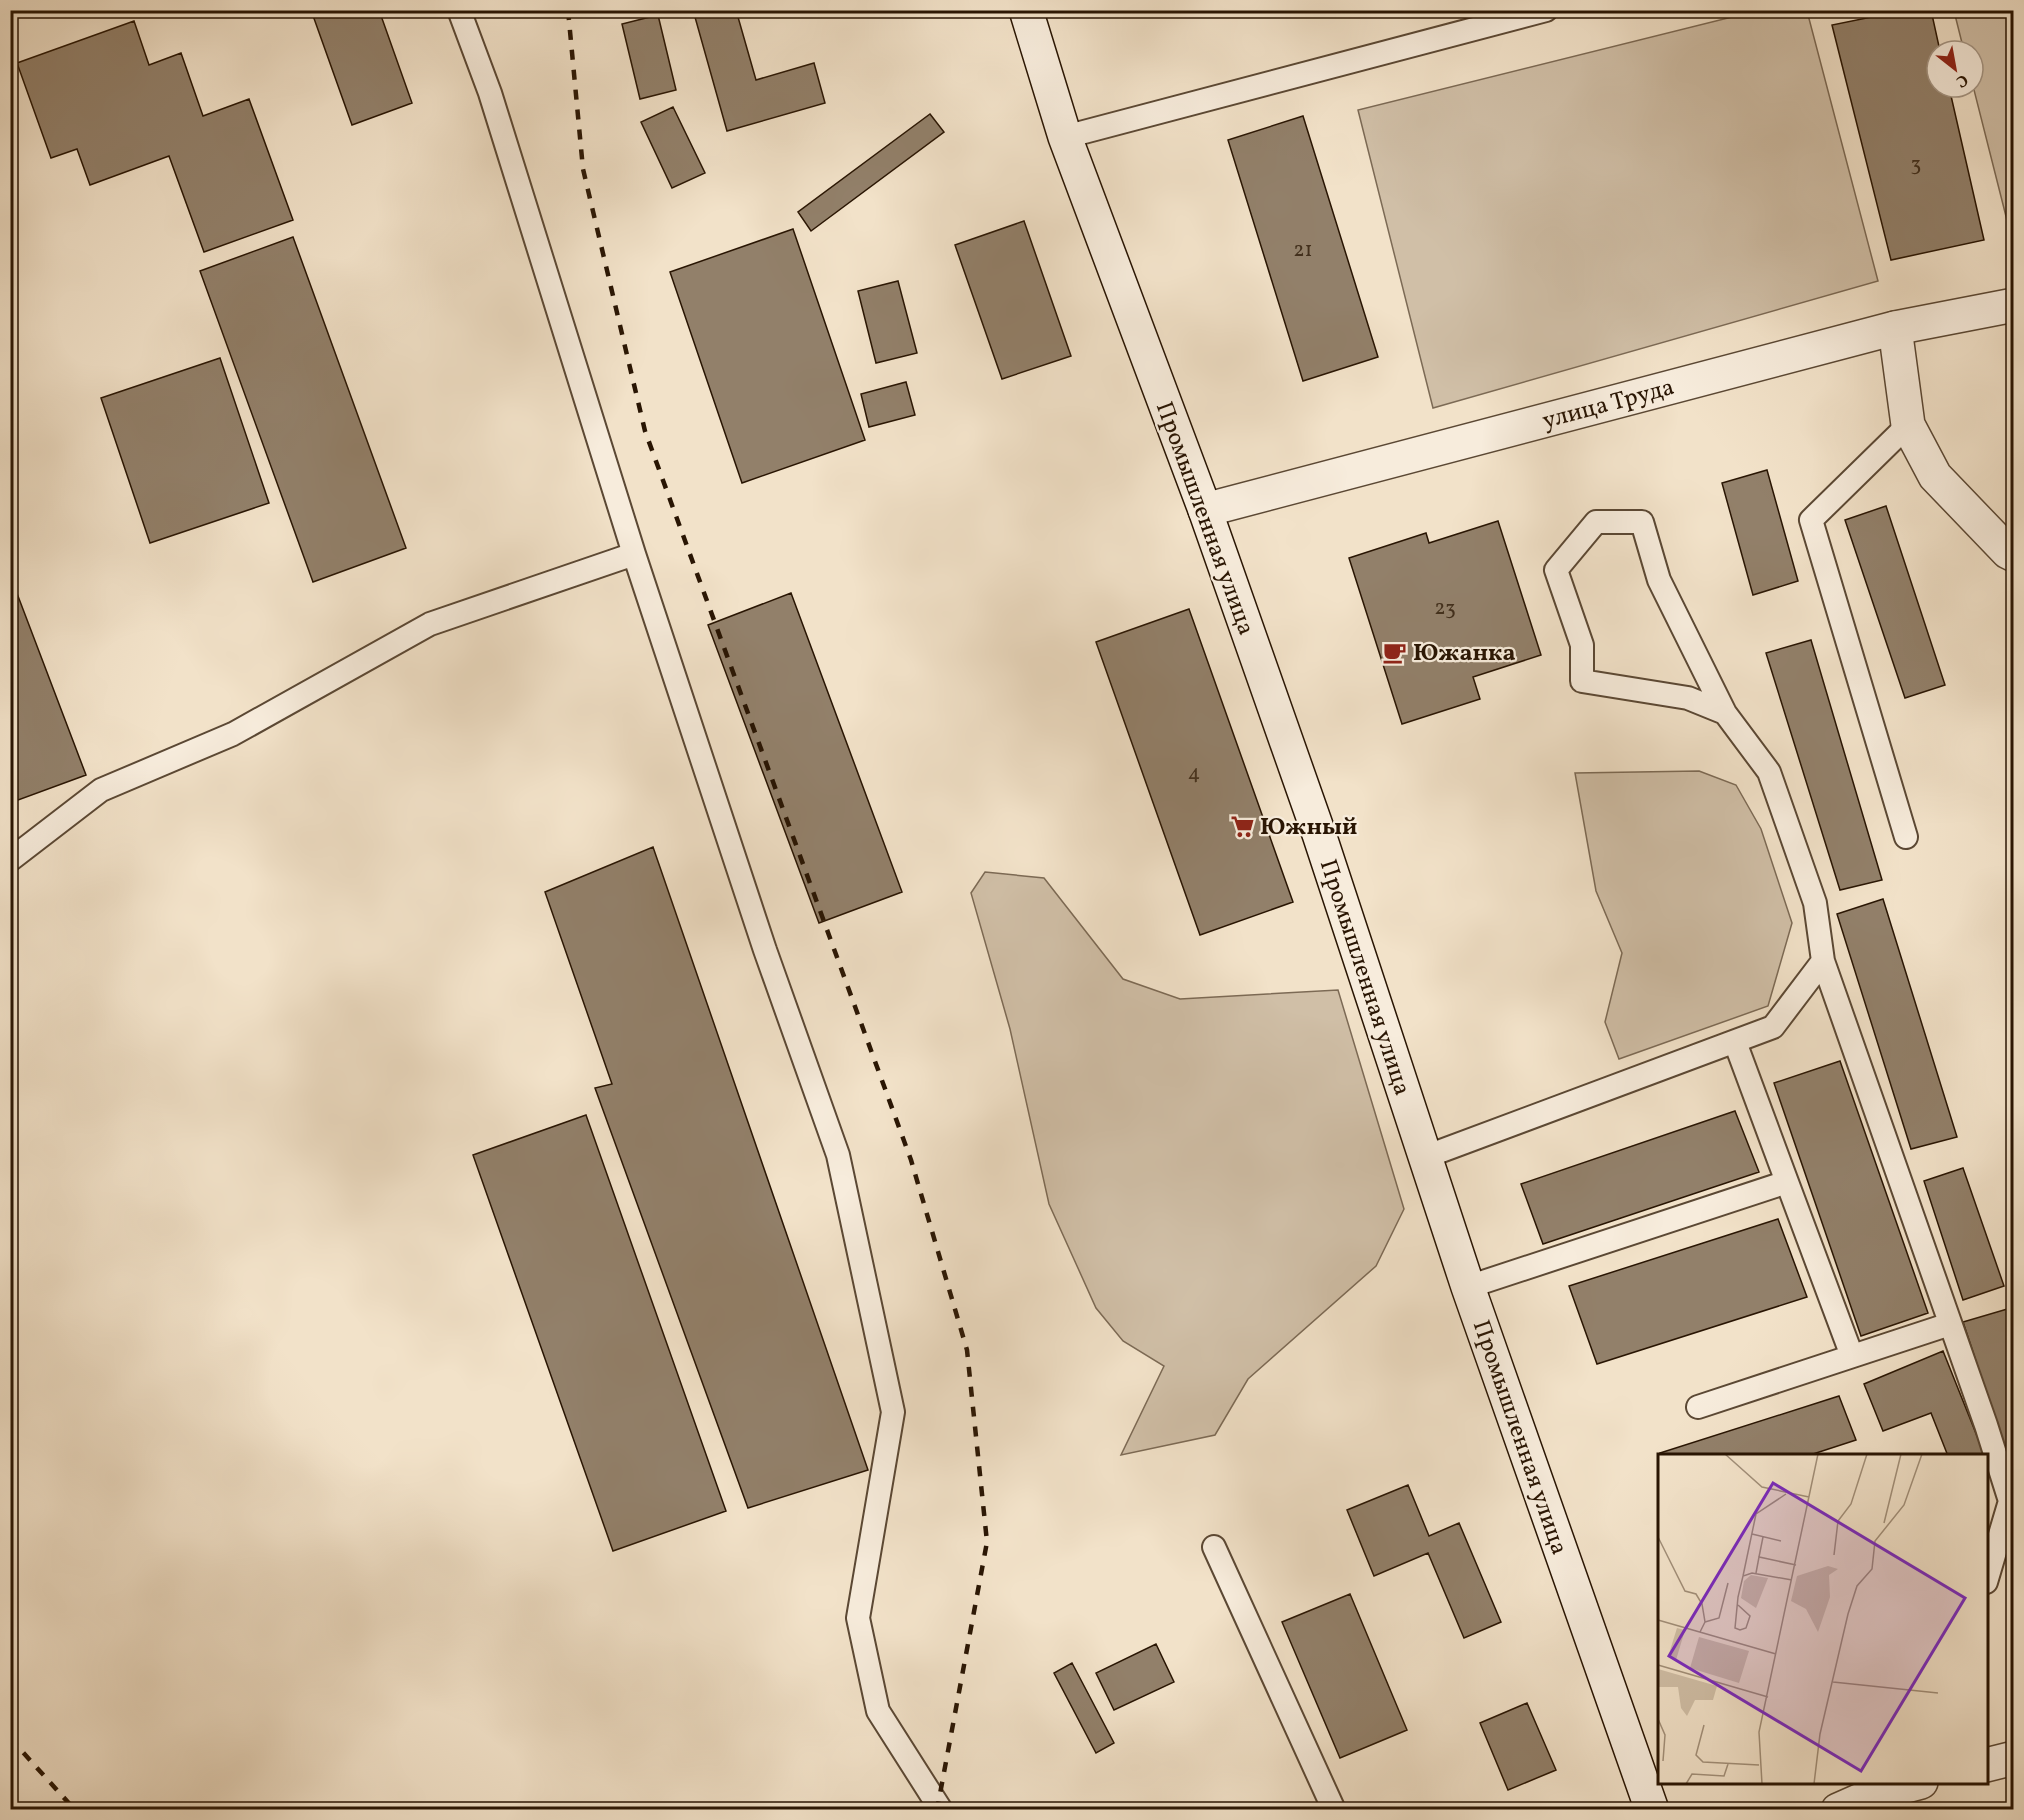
<svg xmlns="http://www.w3.org/2000/svg" width="2024" height="1820" font-family="Vollkorn,serif">
<style>
.green{fill:#d0bfa7;stroke:#7c6a55;stroke-width:1.5}
.building{fill:#92806a;stroke:#291503;stroke-width:1.5}
.lines{fill:none;stroke-linecap:round;stroke-linejoin:round}
.service-casing{stroke:#5b4834;stroke-width:26}
.minor-casing{stroke:#5b4834;stroke-width:36}
.tertiary-casing{stroke:#5b4834;stroke-width:36}
.secondary-casing{stroke:#291503;stroke-width:36}
.service{stroke:#f7ecdc;stroke-width:22}
.minor{stroke:#f7ecdc;stroke-width:33}
.tertiary{stroke:#f7ecdc;stroke-width:33}
.secondary{stroke:#f7ecdc;stroke-width:33}
.rail{stroke:#291503;stroke-width:4.5;stroke-dasharray:10 10;stroke-linecap:butt}
.labels{text-anchor:middle;stroke-width:4.5;stroke-linejoin:round;paint-order:stroke}
.number-label{font-size:21px;fill:#43301d}
.street-label{font-size:24px;fill:#291503;stroke:#f7ecdc}
.poi-label{font-size:24px;font-weight:bold;fill:#291503;stroke:#f7ecdc;text-anchor:start}
.inset-road{fill:none;stroke:#a2907a;stroke-width:1.5}
.view{fill:#7b2cbf;fill-opacity:0.15;stroke:#7b2cbf;stroke-width:3}
.inset-edge{fill:none;stroke:#291503;stroke-width:3}
</style>
<rect width="100%" height="100%" fill="#f2e2c9"/>
<filter id="stains"><feTurbulence type="fractalNoise" baseFrequency=".00333" numOctaves="4"/><feColorMatrix values="0 0 0 0 .2 0 0 0 0 .09 0 0 0 0 .02 0 0 0 .5 -.17"/></filter>
<radialGradient id="worn" r=".72"><stop offset=".6" stop-color="#630" stop-opacity="0"/><stop offset="1" stop-color="#630" stop-opacity=".3"/></radialGradient>
<path class="green" d="M1760,10L1807,11L1878,281L1433,408L1358,110Z
M1954,11H2013V244L1973,86V51H1964Z
M1699,771L1736,785L1761,829L1792,923L1768,1006L1619,1059L1605,1022L1622,953L1596,891L1575,773Z
M985,872L1044,878L1123,979L1180,999L1338,990L1404,1209L1376,1266L1248,1379L1215,1435L1121,1455L1164,1366L1123,1341L1096,1308L1049,1204L1010,1029L971,893Z"/>
<path class="building" d="M311,10H379L412,103L352,125Z
M693,10H736L756,80L814,63L825,103L727,131Z
M1906,10H1931L1940,51H1937V87H1949L1984,240L1891,260L1832,25Z
M658,15L676,90L640,99L622,24Z
M134,21L149,65L181,53L203,116L249,99L293,220L204,252L169,156L90,185L77,149L51,158L17,63Z
M673,107L705,173L672,188L641,122Z
M930,114L944,132L811,231L798,212Z
M1303,116L1378,357L1303,381L1228,140Z
M1024,221L1071,356L1002,379L955,245Z
M793,229L865,440L742,483L670,272Z
M293,237L406,548L313,582L200,271Z
M898,281L917,353L876,363L858,291Z
M220,358L269,503L150,543L101,398Z
M906,382L915,415L869,427L861,394Z
M1767,470L1798,581L1753,595L1722,483Z
M1886,506L1945,685L1905,698L1845,520Z
M1498,521L1541,655L1473,677L1480,699L1402,724L1349,558L1426,533L1429,543Z
M10,575L86,775L10,803Z
M791,593L902,892L819,923L708,625Z
M1189,609L1293,902L1200,935L1096,642Z
M1811,640L1882,880L1840,890L1766,653Z
M653,847L868,1470L748,1508L595,1088L612,1084L545,892Z
M1883,899L1957,1137L1911,1149L1837,914Z
M1840,1061L1928,1313L1861,1336L1774,1083Z
M1735,1111L1759,1172L1543,1244L1521,1184Z
M586,1115L726,1511L613,1551L473,1155Z
M1963,1168L2004,1286L1963,1300L1924,1181Z
M1778,1219L1807,1297L1597,1364L1569,1286Z
M2014,1307V1476L1963,1322Z
M1943,1351L1985,1456H1948L1931,1413L1883,1431L1864,1384Z
M1839,1396L1856,1440L1807,1456H1661L1660,1453Z
M1408,1485L1429,1536L1459,1523L1501,1622L1464,1638L1428,1553L1374,1576L1347,1510Z
M1350,1594L1407,1730L1340,1758L1282,1622Z
M1156,1644L1174,1682L1114,1710L1096,1673Z
M1072,1663L1114,1743L1096,1753L1054,1673Z
M1527,1703L1556,1770L1508,1790L1480,1723Z"/>
<g class="lines">
<defs>
<path id="service" d="M459,10L490,93L634,554L765,950L838,1155L893,1412L858,1618L878,1711L941,1810
M1065,137L1546,10
M1906,837L1811,520L1908,425
M10,860L101,790L233,734L430,624L634,554
M1823,961L1986,1425L2010,1501L1986,1582
M1425,1157L1773,1027L1823,961L1815,903L1769,772L1725,713L1659,580L1642,522H1596L1556,570L1582,645V681L1688,698L1725,713
M1787,1182L1852,1356
M1468,1287L1787,1182L1735,1042
M1698,1407L1950,1324
M1214,1547L1334,1810"/>
<path id="minor" d="M1895,328L1908,425L1935,476L2008,552L2014,555
M1986,1765L2014,1758
M1838,1810L1872,1795L1921,1782"/>
<path id="tertiary" d="M1205,510L1895,328L2014,305"/>
<path id="secondary" d="M1026,10L1065,137L1205,510L1319,834L1468,1287L1652,1810"/>
</defs>
<use href="#service" class="service-casing"/>
<use href="#minor" class="minor-casing"/>
<use href="#tertiary" class="tertiary-casing"/>
<use href="#secondary" class="secondary-casing"/>
<use href="#service" class="service"/>
<use href="#minor" class="minor"/>
<use href="#tertiary" class="tertiary"/>
<use href="#secondary" class="secondary"/>
<path class="rail" d="M568,10L583,169L645,431L911,1160L967,1350L987,1542L937,1810
M10,1738L75,1810"/>
</g>
<defs>
<symbol id="cafe-bare" viewBox="-9 -9 18 18"><path d="M-5.5-4.5H6V0H3Q3 3.5 0 3.5H-2.5Q-5.5 3.5-5.5 0ZM3-3.2v2h1.7v-2ZM-6 4.5H4V6H-6Z" fill="#8f2418" stroke="#f7ecdc" stroke-width="2.5" paint-order="stroke"/></symbol>
<symbol id="supermarket-bare" viewBox="-9 -9 18 18"><path d="M-6-5.5h2.5l.6 2H6L4.5 2H-2.5L-4.4-4H-6ZM-1.5 3.2a1.3 1.3 0 1 0 .1 0ZM3 3.2a1.3 1.3 0 1 0 .1 0Z" fill="#8f2418" stroke="#f7ecdc" stroke-width="2.5" paint-order="stroke"/></symbol>
</defs>
<g fill-rule="evenodd">
<use href="#cafe-bare" x="1378" y="636" width="33" height="33"/>
<use href="#supermarket-bare" x="1226" y="810" width="33" height="33"/>
</g>
<g class="labels">
<g class="number-label">
<text x="1916" y="170">3</text>
<text x="1303" y="256">21</text>
<text x="1445" y="614">23</text>
<text x="1194" y="779">4</text>
</g>
<g class="street-label">
<text transform="translate(1608 403) rotate(-15)" y="8">улица Труда</text>
<text transform="translate(1206 518) rotate(70)" y="8">Промышленная улица</text>
<text transform="translate(1366 977) rotate(72)" y="8">Промышленная улица</text>
<text transform="translate(1521 1437) rotate(71)" y="8">Промышленная улица</text>
</g>
<g class="poi-label">
<text x="1413" y="660">Южанка</text>
<text x="1260" y="834">Южный</text>
</g>
</g>
<g transform="translate(1658 1454)">
<rect width="330" height="330" fill="#f2e2c9"/>
<path d="M170,112L180,115L171,121L172,143L160,178L148,155L133,147L139,122ZM93,121L110,124L98,154L83,144L86,127ZM19,174L27,176L18,206L10,203ZM41,183L91,197L81,229L32,214ZM0,215L59,232L55,246H37L29,262L23,254L20,233H0Z" fill="#d0bfa7"/>
<path class="inset-road" d="M67,0L104,33L151,43M226,69L243,0M94,80L123,87M0,83L27,137L38,140L44,150L47,168L42,178M176,101L180,67L193,50L209,0M101,103L105,83M98,119L101,103L138,111M85,122L98,60L128,40M80,151L92,162L88,174L82,176L77,174L80,143L85,122L94,119L134,126M0,166L118,200M47,168L61,164L70,129M0,211L110,243M175,228L280,239M0,265L7,281L5,307M46,271L38,301L45,308L101,311M28,330L34,320L66,322L70,310M104,330L101,278L160,0M156,330L162,280L190,160L199,132L214,115L217,87L246,51L264,0"/>
<path class="view" d="M115,29L307,144L203,317L11,202Z"/>
<rect width="330" height="330" class="inset-edge"/>
</g>
<rect width="2024" height="1820" fill="none" stroke="#f2e2c9" stroke-width="36"/>
<rect x="12" y="12" width="2000" height="1796" fill="none" stroke="#291503" stroke-width="3"/>
<rect x="18" y="18" width="1988" height="1784" fill="none" stroke="#291503" stroke-width="1.5"/>
<g transform="translate(1955 69) rotate(149)"><circle r="28" fill="#f7ecdc" stroke="#a59685" stroke-width="1.5"/>
<path d="M0-4.5L10 22L0 15L-10 22Z" fill="#8f2418"/>
<text y="-9" font-size="16" font-weight="bold" text-anchor="middle" fill="#291503">С</text>
</g>
<rect width="100%" height="100%" filter="url(#stains)"/>
<rect width="100%" height="100%" fill="url(#worn)"/>
</svg>
